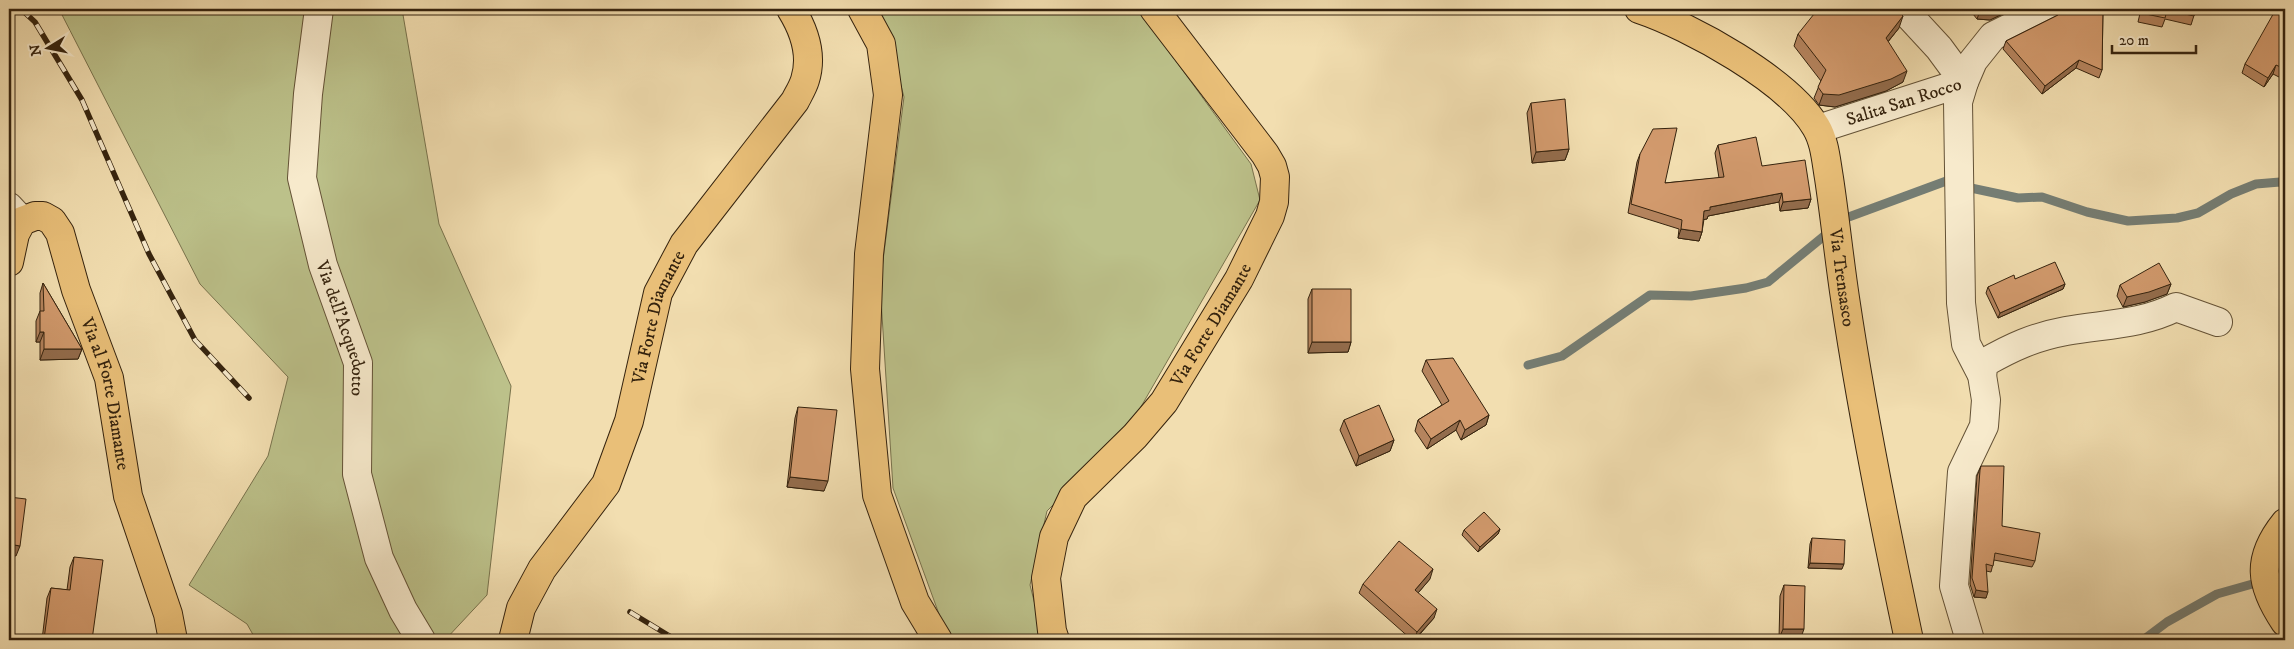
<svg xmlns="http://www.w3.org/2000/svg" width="2294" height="649" font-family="'IM FELL DW Pica',serif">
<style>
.green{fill:#bcc18a;stroke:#78724c}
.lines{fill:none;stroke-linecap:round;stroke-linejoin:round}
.stream{stroke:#757d73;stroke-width:9}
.minor-casing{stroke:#645236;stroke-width:30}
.major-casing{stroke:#35230e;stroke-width:30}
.minor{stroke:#f7eacc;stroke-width:28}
.major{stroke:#e9bf78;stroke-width:28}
.rail-casing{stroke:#35230e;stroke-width:5.5}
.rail{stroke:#f7eacc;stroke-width:4;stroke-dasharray:11;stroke-linecap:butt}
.wall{fill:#b5845e;stroke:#35230e}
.shaded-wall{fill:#936c4c;stroke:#35230e}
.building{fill:#d29a6d;stroke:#35230e}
.labels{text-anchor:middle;stroke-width:4;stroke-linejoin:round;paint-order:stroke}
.street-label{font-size:18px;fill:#35230e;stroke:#f7eacc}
</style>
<rect width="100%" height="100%" fill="#f2deb0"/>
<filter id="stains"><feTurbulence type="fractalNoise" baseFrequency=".004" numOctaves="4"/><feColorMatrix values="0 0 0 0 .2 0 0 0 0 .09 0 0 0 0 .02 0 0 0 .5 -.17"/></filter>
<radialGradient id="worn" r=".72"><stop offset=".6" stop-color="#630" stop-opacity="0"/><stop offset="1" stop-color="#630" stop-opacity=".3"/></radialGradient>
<path class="green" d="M59,9H402L439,224L511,386L487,595L445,640H256L247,624L189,585L268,456L288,377L200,284Z
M875,9H1138L1251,164L1260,200L1127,431L1047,511L1030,585L1044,640H954L943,625L893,488L880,284L904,97L884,21Z"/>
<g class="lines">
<path class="stream" d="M1528,365L1562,356L1650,295L1691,296L1746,288L1768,282L1846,218L1949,180L1971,188L2018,198L2042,197L2087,212L2128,221L2177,218L2198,213L2231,194L2256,184L2280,182L2285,184
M2143,640L2167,622L2217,594L2256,583L2272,572L2285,567"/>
<defs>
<g id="minor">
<path id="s1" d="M319,9L308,94L302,178L323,265L358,363L357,474L379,558L403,610L421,640"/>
<path d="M1903,9L1939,48L1964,82L1958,102L1961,303L1966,344L1982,375L1986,400L1984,426L1962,472L1954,586L1970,640"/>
<path id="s2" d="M1818,129L1964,82L1973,61L1993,36L2048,9"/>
<path d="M9,207L22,221"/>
<path d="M1982,375L1984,363C2012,347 2034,337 2066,331C2105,324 2140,325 2176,307L2218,322"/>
</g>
<g id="major">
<path d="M862,9L881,44L888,95L869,254L865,369L877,495L915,602L938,640"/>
<path id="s3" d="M1639,9C1690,26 1788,80 1816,127C1825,142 1826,161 1829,178C1835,218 1839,258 1845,298C1862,413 1885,527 1909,640"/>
<path id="s4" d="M9,262L15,234L22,221L35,216H43L52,221L60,233L76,290L109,378L128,496L168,614L173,640"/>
<path d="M2285,523C2256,559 2260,585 2285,622"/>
<path id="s5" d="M513,640L521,608L542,569L606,484L629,421L658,293L684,244L795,101C798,95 803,87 805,80C813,55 804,30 791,9"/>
<path id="s6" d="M1055,640L1052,631L1046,578L1054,537L1073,497L1135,436L1164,402L1239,279L1270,216L1274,202L1275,177L1272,166L1265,154L1154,9"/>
</g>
</defs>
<use href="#minor" class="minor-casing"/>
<use href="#major" class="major-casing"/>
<use href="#minor" class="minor"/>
<use href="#major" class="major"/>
<defs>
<path id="rail" d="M21,9L35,22L82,100L149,254L195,340L249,398
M630,612L676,640"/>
</defs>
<use href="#rail" class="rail-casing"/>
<use href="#rail" class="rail"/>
</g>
<path class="wall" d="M1969,9H2013L1990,20L1977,19Z
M2063,9H2103L2102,70L2099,78L2076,68L2042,94L2003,49L2006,41L2058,15L2063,10Z
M2141,9H2196L2191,25L2165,19L2162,27L2138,22Z
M2285,9V80L2273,74L2264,87L2242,73L2245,64Z
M1899,28L1888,42L1903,82L1886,91L1835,107L1819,105L1814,98L1821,81L1794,46L1798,34Z
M1531,103L1569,149L1565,160L1532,163L1527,113Z
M1718,145L1762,166L1811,199L1808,208L1780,211L1779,202L1708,216L1707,219H1704L1702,232L1699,241L1678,238L1679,229L1628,213L1637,162L1640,154L1665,183L1719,178L1715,153Z
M2015,279L2065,284L2063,289L1998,318L1986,293L1988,287Z
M43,283L82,349L78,359L40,360V342H36V321L40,311V293Z
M2171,284L2167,294L2145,302L2123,307L2117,296L2120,285Z
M1312,289L1351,342L1348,352L1308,353V299Z
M1426,360L1489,415L1486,425L1461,440L1456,430L1427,449L1415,431L1418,420L1442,405L1422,371Z
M798,407L824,491L787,487L795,418Z
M1344,420L1394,440L1390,451L1356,466L1340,430Z
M1981,466L2002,526L2035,561L2032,567L1994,560L1991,572L1986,571V598L1974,597L1970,584L1977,476Z
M1500,529L1498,534L1478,552L1462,535L1464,530Z
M1812,538L1842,569L1808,568L1810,544Z
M74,557L92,640H42L47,598L51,588L67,590L70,567Z
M1430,579L1418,593L1434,618L1415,640H1412L1359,593L1363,584Z
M1784,585L1800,640L1779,639L1780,596Z"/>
<path class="shaded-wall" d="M2000,9H2013L1990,20L1977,19L1980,11Z
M1903,16L1899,28L1881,50L1886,38Z
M2079,60L2076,68L2042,94L2045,86Z
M2276,65L2273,74L2264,87L2268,78Z
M1907,71L1903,82L1886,91L1835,107L1819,105L1823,94Z
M1569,149L1565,160L1532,163L1536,152Z
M1782,193L1779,202L1708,216L1707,219L1701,220L1704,211L1710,207Z
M1811,199L1808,208L1780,211L1783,202Z
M1681,229L1702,232L1699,241L1678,238Z
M2065,284L2063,289L1998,318L2000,313Z
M2171,284L2167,294L2145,302L2123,307L2127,297Z
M40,332H44L40,342H36Z
M1312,342H1351L1348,352L1308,353Z
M44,349H82L78,359L40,360Z
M1489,415L1486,425L1461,440L1465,430Z
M1460,420L1456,430L1427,449L1431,439Z
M1394,440L1390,451L1356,466L1359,456Z
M790,477L828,481L824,491L787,487Z
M1500,529L1498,534L1478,552L1480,547Z
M9,544L20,546L16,556L9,555Z
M1810,563L1844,564L1842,569L1808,568Z
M1433,569L1430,579L1412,600L1415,590Z
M1976,590L1988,592L1986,598L1974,597Z
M1437,609L1434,618L1414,640L1417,632Z
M1783,629H1804L1800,640L1779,639Z"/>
<path class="building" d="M1818,9H1896L1903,16L1886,38L1907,71L1891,79L1839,95L1823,94L1818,87L1826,70L1798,34Z
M1979,9H1999L1993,12L1980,11Z
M2064,9H2103L2102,70L2079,60L2045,86L2006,41L2058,15Z
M2142,9H2196L2194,16L2167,10L2165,18L2141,13Z
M2276,9H2285V69L2276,65L2268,78L2245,64Z
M1565,99L1569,149L1536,152L1531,103Z
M1677,128L1665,183L1724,177L1718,145L1756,137L1762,166L1805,160L1811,199L1783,202L1782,193L1710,207V210L1704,211L1702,232L1681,229L1682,220L1631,204L1640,154L1653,129Z
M2055,262L2065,284L2000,313L1988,287L2014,275L2015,279Z
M2159,263L2171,284L2149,292L2127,297L2120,285Z
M43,283L82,349H44V332H40V311H44Z
M1312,289H1351V342H1312Z
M1453,358L1489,415L1465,430L1460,420L1431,439L1418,420L1449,401L1426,360Z
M1379,405L1394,440L1359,456L1344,420Z
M798,407L837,410L828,481L790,477Z
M1981,466H2004L2002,526L2040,533L2035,561L1995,553L1993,566L1986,564L1988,592L1976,590L1972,578L1980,470Z
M9,497L26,499L20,546L9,544Z
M1484,512L1500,529L1480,547L1464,530Z
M1812,538L1845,540L1844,564L1810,563Z
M1399,541L1433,569L1415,590L1437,609L1417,632L1363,584Z
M74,557L103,560L92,640H58L44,639L51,588L70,590Z
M1784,585L1805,586L1804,629H1783Z"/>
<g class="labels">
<g class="street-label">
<text dy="6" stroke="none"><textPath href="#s2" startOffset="90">Salita San Rocco</textPath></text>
<text dy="6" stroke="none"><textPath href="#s3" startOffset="369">Via Trensasco</textPath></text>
<text dy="6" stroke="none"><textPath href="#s5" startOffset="359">Via Forte Diamante</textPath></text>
<text dy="6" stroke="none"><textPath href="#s6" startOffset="371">Via Forte Diamante</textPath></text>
<text dy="6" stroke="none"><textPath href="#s1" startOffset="326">Via dell'Acquedotto</textPath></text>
<text dy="6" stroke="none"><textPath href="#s4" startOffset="258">Via al Forte Diamante</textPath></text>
</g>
</g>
<rect width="2294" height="649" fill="none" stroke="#f2deb0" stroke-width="30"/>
<rect x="10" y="10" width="2274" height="629" fill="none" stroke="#35230e" stroke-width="2.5"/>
<rect x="15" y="15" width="2264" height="619" fill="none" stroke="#35230e"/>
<g transform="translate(48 48) rotate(260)" stroke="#f7eacc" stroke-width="4" paint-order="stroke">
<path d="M0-4L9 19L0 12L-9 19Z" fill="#35230e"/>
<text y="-8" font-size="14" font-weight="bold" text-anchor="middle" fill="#35230e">N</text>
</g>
<path d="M2112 45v8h84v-8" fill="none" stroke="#35230e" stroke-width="2.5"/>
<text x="2119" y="45" font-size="15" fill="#35230e" stroke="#f7eacc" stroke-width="4" paint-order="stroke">20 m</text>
<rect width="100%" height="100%" filter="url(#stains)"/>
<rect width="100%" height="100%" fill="url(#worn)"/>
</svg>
